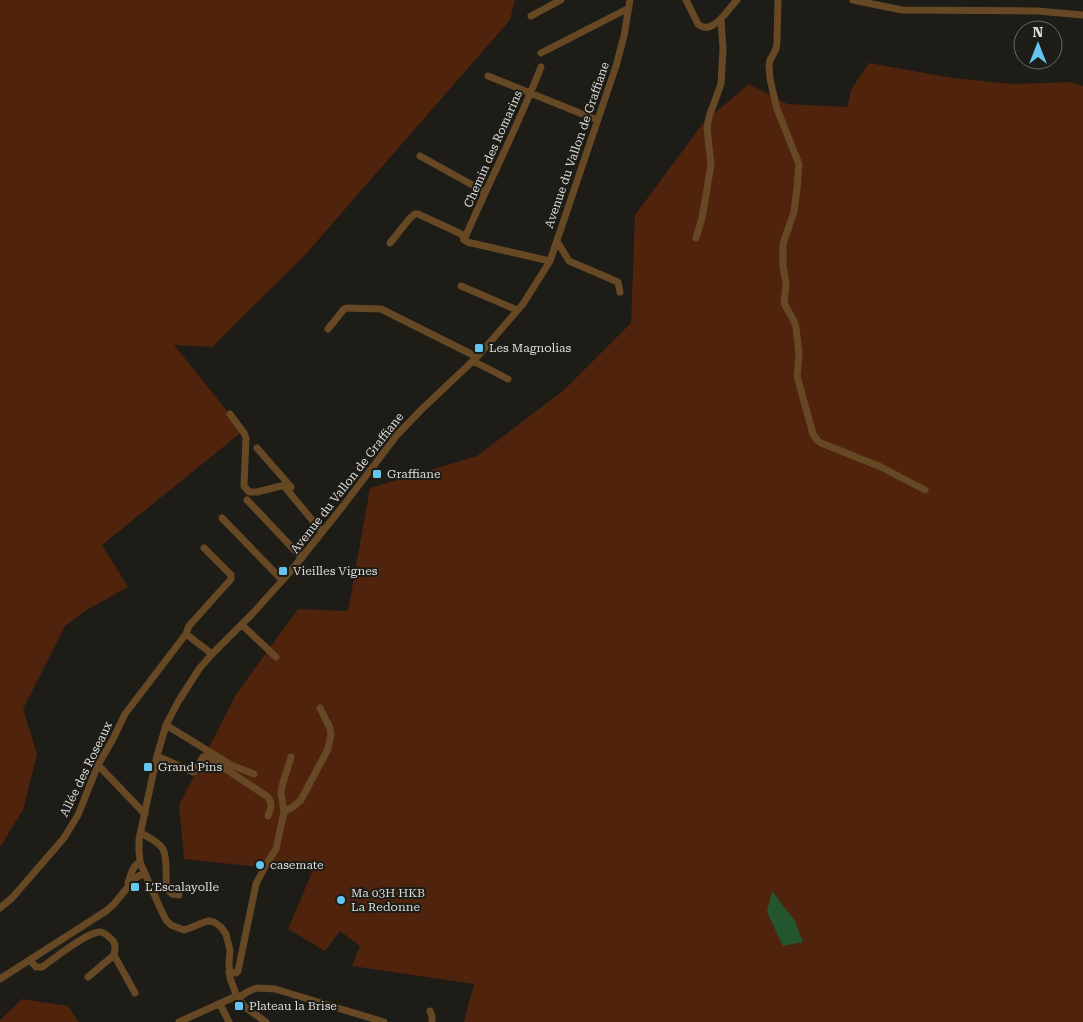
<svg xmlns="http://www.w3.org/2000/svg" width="1083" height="1022" font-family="'Roboto Serif',serif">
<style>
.green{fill:#50230d}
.water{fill:#23562f}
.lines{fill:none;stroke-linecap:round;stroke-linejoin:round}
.minor{stroke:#664824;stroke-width:7}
.poi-dot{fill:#64c5ee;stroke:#1d1c17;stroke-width:2}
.labels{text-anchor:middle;stroke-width:4;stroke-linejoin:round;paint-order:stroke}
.street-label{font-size:12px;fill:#dddcd9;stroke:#1d1c17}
.poi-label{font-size:12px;fill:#dddcd9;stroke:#1d1c17;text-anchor:start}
</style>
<rect width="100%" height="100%" fill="#1d1c17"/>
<path class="green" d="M0,0H515L510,20L305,255L212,347L174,345L243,431L102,545L128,587L85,611L65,626L23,709L37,754L23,810L0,847Z
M869,63L953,78L1013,84L1070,82L1083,86V1022H464L474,984L352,966L360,946L340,931L325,951L288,929L313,870L278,869L184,859L179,805L237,693L298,609L348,611L370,488L477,456L564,390L631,323L635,215L704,122L749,84L787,104L847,107L852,88Z
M22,999L68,1006L79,1022H0V1020Z"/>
<path class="water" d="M772,891L795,921L803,942L783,946L767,912Z"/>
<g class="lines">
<path class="minor" d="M686,0L698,24C712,37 728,9 737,0
M778,0L777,43L776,49L770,60L769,65L770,79L777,109L799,164L797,188L794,212L783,244V267L786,283L784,303L794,321L796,327L799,354L797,376L813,434L817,440L821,443L881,467L925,490
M853,0L902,10L1037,11L1083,15
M531,16L561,0
M541,53L629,8
M488,76L597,120
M420,156L485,192
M696,238L702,218L711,165L707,128L709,117L721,84L723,49L721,20
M464,240C489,182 518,126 541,67
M557,241L569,261L618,282L620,292
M390,243L410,218L415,214H418L455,231L461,234L467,242L550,261
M461,286L517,310
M328,329L344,309L347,308L381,309L477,357
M473,361L508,379
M230,414L244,433L246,438L244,486L249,492H257L281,486H284L322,532
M257,448L291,487
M247,500L302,558
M222,518L282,580
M242,625L276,657
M186,634L212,654
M166,725L231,765L254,774
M157,756L193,772L195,771L203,757L206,756L268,797C273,804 271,808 268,816
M98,765L145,814
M284,812L293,807L301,800L328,749L331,734L330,728L320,708
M141,833C148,837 159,842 163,849C168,859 165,878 167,889L172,894L179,895
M128,883C131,875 132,866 140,862
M0,908L12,898L64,838L78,815L98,765L113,739L125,714L186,634L189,626L231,579V575L204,548
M114,955L135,993
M30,960L36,967H42C54,959 86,932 100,932C104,932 107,935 110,938C117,943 115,948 114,955L88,977
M229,972L236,973L238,971L256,884L267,863L276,849L284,812L281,793L282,786L291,757
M0,979L106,911L114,904L135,878L145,873
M220,1004L229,1022
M430,1011L432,1016V1022
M179,1022L234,997L241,996L249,991L257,988L275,989L384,1022
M266,1022L246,1008L237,997L230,978L229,963L230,950L226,934L221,927L214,922L208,921L202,923L190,928L184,930L171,925L166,920L161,910L140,862L139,850V839L157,756L166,725L178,702L199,669L212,654L253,613L290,572L343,506L397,435L421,410L477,357L523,304L550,261L616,66L624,36L630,0"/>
</g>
<g class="poi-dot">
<rect x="474" y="343" width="10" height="10" rx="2.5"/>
<rect x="372" y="469" width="10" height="10" rx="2.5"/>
<rect x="278" y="566" width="10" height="10" rx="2.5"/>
<rect x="143" y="762" width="10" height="10" rx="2.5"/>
<circle cx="260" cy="865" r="5"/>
<rect x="130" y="882" width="10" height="10" rx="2.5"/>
<circle cx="341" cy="900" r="5"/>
<rect x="234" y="1001" width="10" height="10" rx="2.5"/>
</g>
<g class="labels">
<g class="street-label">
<text transform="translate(577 145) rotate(-71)" y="4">Avenue du Vallon de Graffiane</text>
<text transform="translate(493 149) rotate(-66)" y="4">Chemin des Romarins</text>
<text transform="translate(347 483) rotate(-52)" y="4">Avenue du Vallon de Graffiane</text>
<text transform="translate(86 769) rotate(-64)" y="4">Allée des Roseaux</text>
</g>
<g class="poi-label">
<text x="489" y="352">Les Magnolias</text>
<text x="387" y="478">Graffiane</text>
<text x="293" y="575">Vieilles Vignes</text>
<text x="158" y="771">Grand Pins</text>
<text x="270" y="869">casemate</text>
<text x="145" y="891">L'Escalayolle</text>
<text x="351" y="897">Ma 03H HKB<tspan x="351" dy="14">La Redonne</tspan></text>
<text x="249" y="1010">Plateau la Brise</text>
</g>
</g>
<g transform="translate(1038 45)"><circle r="24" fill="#1d1c17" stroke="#6a6965"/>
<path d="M0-4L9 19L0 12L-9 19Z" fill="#64c5ee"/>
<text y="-8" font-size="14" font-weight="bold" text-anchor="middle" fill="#dddcd9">N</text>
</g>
</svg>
